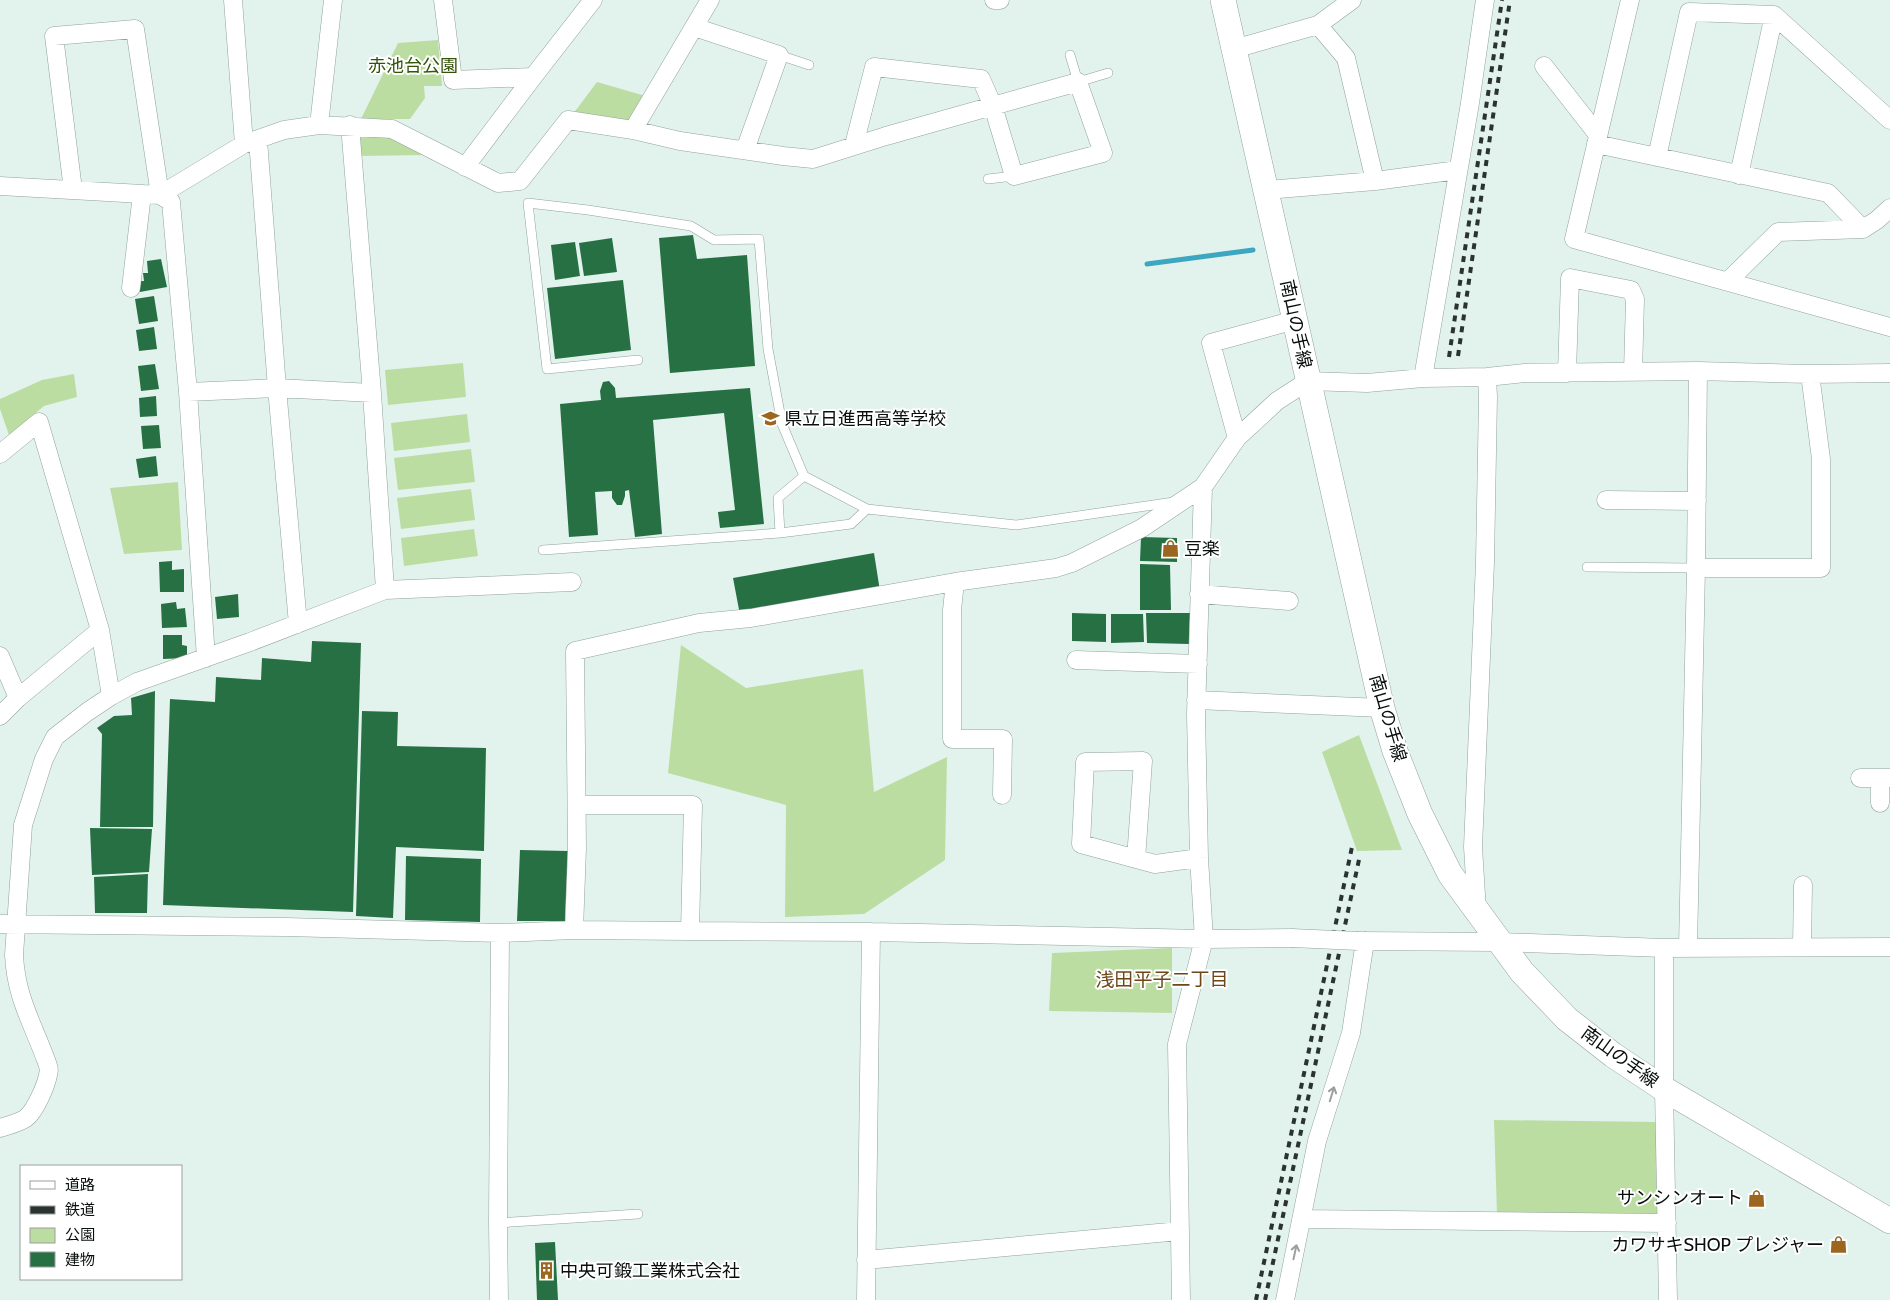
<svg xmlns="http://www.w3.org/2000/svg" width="1890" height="1300" font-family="Cabin,'Noto Sans JP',sans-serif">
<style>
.green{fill:#bcdda2}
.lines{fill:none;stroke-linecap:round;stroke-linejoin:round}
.stream{stroke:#3da7c1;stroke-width:5}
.building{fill:#277043}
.lane-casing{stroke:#91a29c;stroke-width:10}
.street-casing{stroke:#91a29c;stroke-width:19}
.secondary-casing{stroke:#91a29c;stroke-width:26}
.lane{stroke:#fff;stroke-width:9}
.street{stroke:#fff;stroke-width:18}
.secondary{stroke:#fff;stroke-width:25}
.rail{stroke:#2b3331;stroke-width:4;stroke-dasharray:6 6;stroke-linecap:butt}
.street-bridge-casing{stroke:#91a29c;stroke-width:19;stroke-linecap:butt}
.street-bridge{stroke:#fff;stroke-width:18}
.oneway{stroke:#9c9f9e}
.labels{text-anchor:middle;stroke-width:4;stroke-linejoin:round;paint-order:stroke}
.park-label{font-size:18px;fill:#325308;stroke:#fff}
.street-label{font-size:18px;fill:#080e0c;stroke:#fff}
.poi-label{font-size:18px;fill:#080e0c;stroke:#fff;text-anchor:start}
.neighbourhood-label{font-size:19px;fill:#6e4719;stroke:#fff}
</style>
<rect width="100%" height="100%" fill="#e2f3ee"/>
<path class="green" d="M438,40L442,86H424L425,98L410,119H361L398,43Z
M597,82L649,97L632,128L570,118Z
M357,133L389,136L427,155L360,156Z
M463,363L466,397L388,405L385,370Z
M74,374L77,397L44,406L9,435L0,409V399L42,380Z
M467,414L470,442L394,451L391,423Z
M471,449L475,482L398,490L394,458Z
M178,482L182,550L124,554L110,488Z
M471,489L475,520L401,529L397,498Z
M474,529L478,556L404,566L401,538Z
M681,645L746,688L863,669L874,792L947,757L945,860L864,914L785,917L786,805L668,773Z
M1359,735L1402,850L1357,851L1322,752Z
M1172,948V1013L1049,1011L1052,953Z
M1494,1120L1658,1122L1660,1210L1655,1217L1497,1215Z"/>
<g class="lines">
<path class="stream" d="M1147,264L1253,250"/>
</g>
<path class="building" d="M693,235L697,259L747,255L755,366L670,373L659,238Z
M612,238L617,272L584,276L579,243Z
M575,242L580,276L555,280L551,245Z
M161,259L167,287L140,292L139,281H144L143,273H148L147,261Z
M623,280L631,350L555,359L547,288Z
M154,296L158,321L139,324L135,299Z
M154,327L157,349L139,351L136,330Z
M155,364L159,389L141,391L138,366Z
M609,381L615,388L616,398L750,388L764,524L720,528L718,512L735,510L724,413L653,420L662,534L635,537L629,490L625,491V496L622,505H617L612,498V491L595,492L598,535L569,537L560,404L601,400L600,391L603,382Z
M156,396L157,416L140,417L139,398Z
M159,425L161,448L143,449L141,426Z
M156,456L158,476L139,478L136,459Z
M1141,537L1177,538V562L1140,561Z
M874,553L880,591L740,615L733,578Z
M172,561V570L184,569V592H160L159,562Z
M1140,564L1170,565L1171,610H1140Z
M238,594L239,617L217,619L215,597Z
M176,602L177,609L185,608L187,627L162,628L161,604Z
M1072,613L1106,614V642L1072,641Z
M1146,613H1190L1189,644L1147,643Z
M1111,614H1143L1144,642L1111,643Z
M163,635H182V645L187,646V658L163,659Z
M312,641L361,643L353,912L163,905L170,699L215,702L216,677L261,680L262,658L311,662Z
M155,691L153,827H100L102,734L97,728L114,716L132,715L131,698Z
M362,711L398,712L397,746L486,748L484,851L396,847L393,918L356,916Z
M90,828L152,829L149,872L92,875Z
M520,850L568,851L565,921H517Z
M406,856L481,859L480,922L405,920Z
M148,874L147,913H95L94,877Z
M555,1242L558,1300H537L535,1243Z"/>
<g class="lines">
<defs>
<path id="lane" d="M779,55L809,65
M1070,55L1078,82L1108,73
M988,179L1014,176
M638,360L547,369L528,203L588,210L691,226L714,240L759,239L768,349L782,424L804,476L867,509L1016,525L1174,502
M780,533L778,498L804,476
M543,550L780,533L851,524L867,509
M1587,567L1696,568
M498,1223L638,1214"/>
<path id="street" d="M233,0L244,144
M443,0L453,80L533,77L593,0
M994,0H1000
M1630,0L1574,239L1890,327
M1774,15L1890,120
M1318,25L1352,0
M694,27L779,55L745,150
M1234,49L1318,25L1346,58L1375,181
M1544,66L1598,135
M319,125L333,0
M350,125L372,393L385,590
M633,130L710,0
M258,140L277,388L298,624
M1596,144L1828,193L1863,229
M1657,157L1689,12L1774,15L1739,175
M465,167L533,77
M0,186L160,195L244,144L284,130L319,125L392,129L498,183L520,181L568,120L633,130L680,141L783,156L813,159L886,136L1078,82L1103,153L1014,176L993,106L981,79L874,67L854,145
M73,190L54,36L135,29L160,195L171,202L188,392L206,658
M1266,190L1375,181L1458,170
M1728,281L1778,232L1863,229L1877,220L1890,208
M131,288L142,194
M1567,373L1570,278L1631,290L1635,299L1633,372
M1423,378L1470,103L1485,0
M188,392L277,388L372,393
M1237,438L1211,343L1295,320
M0,454L39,422L100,630L111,696
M1606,500L1697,501
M1696,568H1821V459L1810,374
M955,582L952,610V739H1003L1002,795
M1199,594L1289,601
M0,656L18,698L100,630
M1076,660L1198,664
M1196,700L1382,708
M0,716L18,698
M1860,778H1890
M1880,778V803
M577,805H693L690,931
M1136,859L1143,761L1085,762L1081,844L1155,864L1199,858
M1477,911L1473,847L1485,562L1488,397L1487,377
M0,924L287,927L500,933L574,930L690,931L871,932L1204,939L1292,938
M574,930L577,848L575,651L699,623L751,618L955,582L1056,568L1072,563L1142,528L1203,487L1237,438L1277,401L1308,381L1367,383L1423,378L1487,377L1525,373L1698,371L1810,374L1890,373
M1358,941L1500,942L1664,948L1890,947
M1802,947L1803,885
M1664,948V1089L1668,1300
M1688,948L1696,568L1698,371
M0,1128C9,1125 19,1123 26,1118C35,1111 46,1086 48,1075C50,1070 48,1065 46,1060C32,1022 16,997 14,955L23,825L44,759L55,737L87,712L111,696L137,682L250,642L385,590L572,582
M1302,1219L1667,1223
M866,1260L1180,1231
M499,1300L498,1223L500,933
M866,1300L871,932
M1181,1300L1177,1044L1204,939L1199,858L1196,714L1203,487
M1285,1300L1317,1141L1351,1033L1365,941"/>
<path id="secondary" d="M1223,0L1382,708L1395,751L1420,814L1450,874L1522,972L1567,1019L1613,1055L1664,1089L1890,1221"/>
</defs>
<use href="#lane" class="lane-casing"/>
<use href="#street" class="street-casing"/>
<use href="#secondary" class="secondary-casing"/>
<use href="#lane" class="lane"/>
<use href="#street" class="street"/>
<use href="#secondary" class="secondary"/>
<path class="rail" d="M1458,356L1510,0
M1449,357L1502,0
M1256,1300L1352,847
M1265,1300L1360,855"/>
<defs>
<path id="street-bridge" d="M1292,938L1358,941"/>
</defs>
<use href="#street-bridge" class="street-bridge-casing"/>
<use href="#street-bridge" class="street-bridge"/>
</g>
<defs><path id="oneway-shaft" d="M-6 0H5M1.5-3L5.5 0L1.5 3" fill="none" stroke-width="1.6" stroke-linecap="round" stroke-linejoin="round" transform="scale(1.25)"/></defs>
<g class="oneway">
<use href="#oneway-shaft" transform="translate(1332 1094) rotate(-73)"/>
<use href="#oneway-shaft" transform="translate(1295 1252) rotate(-78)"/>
</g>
<defs>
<symbol id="school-bare" viewBox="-9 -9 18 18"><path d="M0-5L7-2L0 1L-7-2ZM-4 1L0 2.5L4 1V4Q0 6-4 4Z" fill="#9c6620" stroke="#fff" stroke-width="2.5" paint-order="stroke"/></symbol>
<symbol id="shop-bare" viewBox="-9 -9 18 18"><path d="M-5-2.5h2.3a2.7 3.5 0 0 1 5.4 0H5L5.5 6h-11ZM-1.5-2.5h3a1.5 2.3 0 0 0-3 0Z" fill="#9c6620" stroke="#fff" stroke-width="2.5" paint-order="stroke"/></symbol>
<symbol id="building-bare" viewBox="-9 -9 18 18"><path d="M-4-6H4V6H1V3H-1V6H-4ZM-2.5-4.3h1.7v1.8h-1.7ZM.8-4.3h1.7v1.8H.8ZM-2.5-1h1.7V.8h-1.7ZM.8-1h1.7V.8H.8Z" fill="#9c6620" stroke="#fff" stroke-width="2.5" paint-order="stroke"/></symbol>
</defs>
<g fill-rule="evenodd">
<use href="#school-bare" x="758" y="406" width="25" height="25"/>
<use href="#shop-bare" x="1158" y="536" width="25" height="25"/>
<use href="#shop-bare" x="1744" y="1186" width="25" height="25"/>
<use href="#shop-bare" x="1826" y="1232" width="25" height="25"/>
<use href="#building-bare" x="534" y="1258" width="25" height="25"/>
</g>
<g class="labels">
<g class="park-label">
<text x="413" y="72">赤池台公園</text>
</g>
<g class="street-label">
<text transform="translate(1296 324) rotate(78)" y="6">南山の手線</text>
<text transform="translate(1388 718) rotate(74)" y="6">南山の手線</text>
<text transform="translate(1620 1057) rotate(36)" y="6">南山の手線</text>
</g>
<g class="poi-label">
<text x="784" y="425">県立日進西高等学校</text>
<text x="1184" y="555">豆楽</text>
<text x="1743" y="1204" text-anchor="end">サンシンオート</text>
<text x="1824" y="1251" text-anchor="end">カワサキSHOP プレジャー</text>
<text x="560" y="1277">中央可鍛工業株式会社</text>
</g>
<g class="neighbourhood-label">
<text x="1162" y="986">浅田平子二丁目</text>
</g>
</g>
<rect x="20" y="1165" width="162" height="115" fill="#ffffff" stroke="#9c9f9e"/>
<rect x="30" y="1181" width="25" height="8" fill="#ffffff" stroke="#9c9f9e"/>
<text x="65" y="1190" font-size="15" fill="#080e0c">道路</text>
<rect x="30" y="1206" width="25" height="8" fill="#2b3331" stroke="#9c9f9e"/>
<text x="65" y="1215" font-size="15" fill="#080e0c">鉄道</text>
<rect x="30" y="1228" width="25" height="15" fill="#bcdda2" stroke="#9c9f9e"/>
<text x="65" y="1240" font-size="15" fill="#080e0c">公園</text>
<rect x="30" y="1252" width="25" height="15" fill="#277043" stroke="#9c9f9e"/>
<text x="65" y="1265" font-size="15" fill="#080e0c">建物</text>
</svg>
